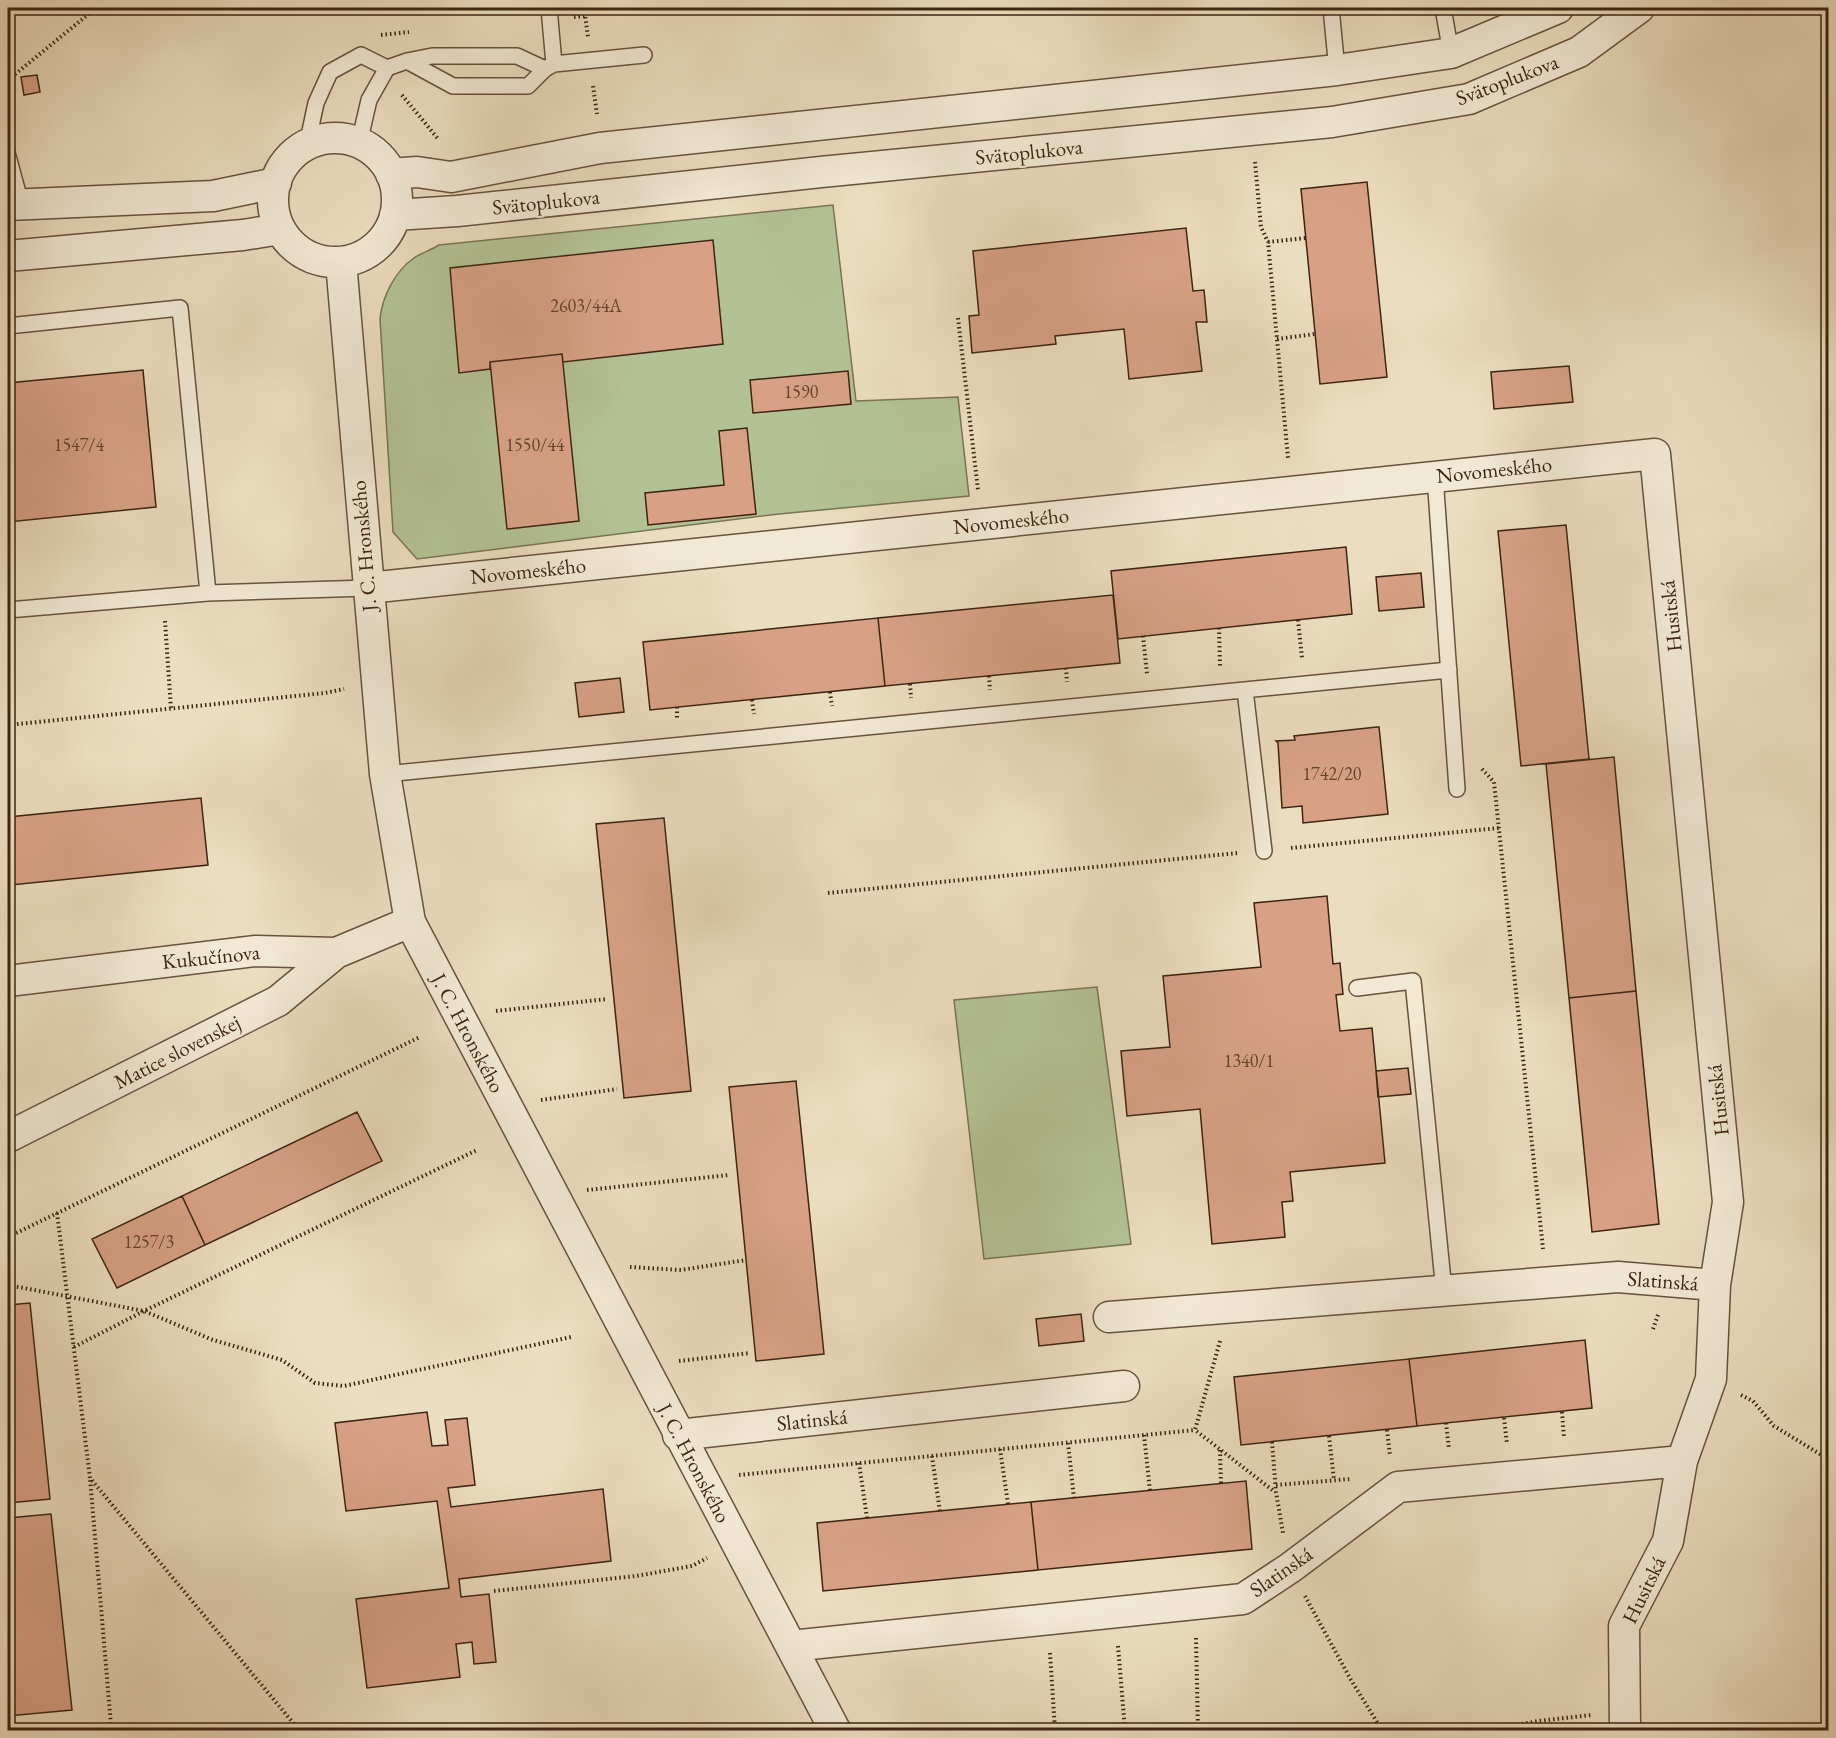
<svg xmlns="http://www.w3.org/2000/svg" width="1836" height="1738" font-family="'EB Garamond',serif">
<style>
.green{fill:#b3c295;stroke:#787454;stroke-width:1.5}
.building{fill:#d8a186;stroke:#3d2512;stroke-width:1.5}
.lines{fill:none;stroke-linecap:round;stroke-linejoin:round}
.service-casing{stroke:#68533d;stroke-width:18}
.minor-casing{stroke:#68533d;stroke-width:33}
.path{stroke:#3d2512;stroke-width:4;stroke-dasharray:1.5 3;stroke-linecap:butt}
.service{stroke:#f2e9d5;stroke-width:15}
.minor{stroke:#f2e9d5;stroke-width:30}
.labels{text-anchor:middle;stroke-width:4.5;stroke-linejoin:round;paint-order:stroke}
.number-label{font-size:18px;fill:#64442f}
.street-label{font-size:21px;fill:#3d2512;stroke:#f2e9d5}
</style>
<rect width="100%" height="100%" fill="#ebddbf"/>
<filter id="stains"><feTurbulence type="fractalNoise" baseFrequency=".00333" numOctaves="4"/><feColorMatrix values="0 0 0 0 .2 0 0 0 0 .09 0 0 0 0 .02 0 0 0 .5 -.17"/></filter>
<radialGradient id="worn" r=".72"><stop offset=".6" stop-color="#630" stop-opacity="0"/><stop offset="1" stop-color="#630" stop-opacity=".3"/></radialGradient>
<path class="green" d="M833,205L856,401L958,397L969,496L779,514L417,559L393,532L380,319C382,297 395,271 414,258C421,253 431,250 439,245Z
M1097,987L1131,1244L984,1259L954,1000Z"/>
<path class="building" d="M37,75L40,92L24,95L21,77Z
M1367,182L1387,377L1320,384L1301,189Z
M1186,228L1193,291L1204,290L1207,322H1196L1202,371L1129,379L1124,329L1055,336L1056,344L972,353L969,316L979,315L973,251Z
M713,240L723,344L563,362L562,354L490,362V369L459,373L450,268Z
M562,354L579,521L507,529L490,362Z
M1569,366L1573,402L1494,409L1491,372Z
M143,370L156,507L8,522V383Z
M848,371L851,404L753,413L750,380Z
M747,428L756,514L648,525L645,493L724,485L719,431Z
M1566,525L1589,759L1521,766L1498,531Z
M1346,547L1352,614L1118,639L1111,571Z
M1421,573L1424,607L1379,611L1376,577Z
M1113,595L1120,663L885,686L878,618Z
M878,618L885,686L650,710L643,642Z
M620,678L624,712L579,717L575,683Z
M1377,727H1379L1388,814L1303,823L1302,806L1282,808L1278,743L1276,741L1295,740L1294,736Z
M1614,757L1636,991L1569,998L1546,764Z
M201,798L208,865L11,885L8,844V817Z
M664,818L691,1091L624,1098L596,824Z
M1327,896L1333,964L1340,963L1343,994L1336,995L1340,1031L1372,1028L1385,1163L1290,1172L1293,1201L1282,1202L1285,1237L1212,1244L1200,1109L1127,1116L1121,1051L1170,1047L1163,976L1261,967L1254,903Z
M1636,991L1659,1224L1592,1232L1569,998Z
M1408,1068L1411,1094L1378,1097L1376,1071Z
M796,1081L824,1354L756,1361L729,1087Z
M357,1112L382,1161L205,1245L182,1196Z
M182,1196L205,1245L117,1288L92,1239Z
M30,1303L50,1499L8,1503V1305Z
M1081,1314L1084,1341L1039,1346L1036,1319Z
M1585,1340L1592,1408L1417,1426L1409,1359Z
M1409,1359L1417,1426L1241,1445L1234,1377Z
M427,1412L432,1446L448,1445L445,1420L467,1418L475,1485L448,1488L451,1507L603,1489L611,1561L459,1579L461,1597L489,1594L496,1662L474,1664L472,1642L456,1644L460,1677L367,1688L356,1599L449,1588L437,1501L346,1511L335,1423Z
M1246,1481L1252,1549L1038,1570L1031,1502Z
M1031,1502L1038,1570L823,1591L817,1523Z
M51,1514L72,1710L8,1716V1518Z"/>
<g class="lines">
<defs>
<path id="service" d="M549,8L554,64
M1331,8L1337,70
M1443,8L1451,53
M407,61L453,86H528L545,69L554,64L644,55
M359,143L369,100L387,68L407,61L432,56H517L545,69
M307,145L316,103L330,72L361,55L387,68
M8,156L21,204
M8,326L180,308L208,593
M1435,476L1457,789
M8,610L208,593L368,588
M1245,690L1264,851
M385,774L1449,670
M1357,988L1413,981L1444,1291"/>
<path id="minor" d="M273 200a62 62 0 1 1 124 0a62 62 0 1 1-124 0Z
M391,174L417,172L451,177L600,148L1337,70L1451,53L1558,8
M8,205L213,196L276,183
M395,215L457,211L821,172L1332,122L1469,99L1579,52L1639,8
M8,256L243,235L280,229
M341,262L385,774L410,922L835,1730
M368,588L1655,454L1728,1202L1715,1285L1711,1379L1682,1461L1668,1541L1624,1626L1625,1730
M8,981L256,951L336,953L410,922
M8,1137L278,1001L336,953
M1109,1317L1618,1277L1715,1285
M678,1435L1124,1386
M791,1646L1243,1599L1290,1568L1398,1487L1682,1461"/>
</defs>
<use href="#service" class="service-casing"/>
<use href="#minor" class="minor-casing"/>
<path class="path" d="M584,8L588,37
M574,17L585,16
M381,35L409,32
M8,80L96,8
M593,86L597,114
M402,95L439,140
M1255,162L1261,227L1268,242L1288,458
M1268,242L1306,238
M958,318L978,490
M1277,339L1315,334
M1298,620L1302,658
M165,621L171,709
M1219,628L1220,667
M1143,636L1147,674
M1066,668L1067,682
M989,676L990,690
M910,684L911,698
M830,692L832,706
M752,700L754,714
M677,707V719
M8,725L325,693L344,689
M1482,769L1494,782L1543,1249
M1291,848L1499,828
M828,893L1238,853
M496,1011L607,999
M541,1100L617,1089
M587,1190L729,1175
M57,1213L90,1478L299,1730
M8,1237L420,1037
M630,1267L681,1270L746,1260
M8,1285L144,1311L213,1340L282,1360L315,1383L344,1386L571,1337
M1653,1329L1659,1312
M1220,1341L1195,1430L1275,1492
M74,1347L144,1311L477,1150
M679,1361L750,1353
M1741,1395L1753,1401L1774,1426L1828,1459
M1562,1412L1564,1438
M1504,1418L1507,1444
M1446,1423L1449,1449
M1387,1430L1390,1456
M1144,1435L1150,1491
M1329,1436L1334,1480
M1272,1442L1276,1492L1283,1533
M1068,1443L1074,1498
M1000,1449L1008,1504
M1220,1450L1221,1483
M932,1456L940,1512
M859,1463L867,1518
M739,1475L1195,1430
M1276,1485L1351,1479
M494,1591L636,1576L692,1566L707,1558
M1305,1596L1351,1680L1382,1730
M1196,1638L1198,1730
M1118,1646L1125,1730
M1050,1653L1055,1730
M63,1730L111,1725L90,1478
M1491,1730L1538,1721L1592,1715"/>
<use href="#service" class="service"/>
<use href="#minor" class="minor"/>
</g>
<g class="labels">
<g class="number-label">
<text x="586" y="312">2603/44A</text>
<text x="801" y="398">1590</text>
<text x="79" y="451">1547/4</text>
<text x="535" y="451">1550/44</text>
<text x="1332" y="780">1742/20</text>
<text x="1249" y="1067">1340/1</text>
<text x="149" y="1248">1257/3</text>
</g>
<g class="street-label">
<text transform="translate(1507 80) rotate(-21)" y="7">Svätoplukova</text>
<text transform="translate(1029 152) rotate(-6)" y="7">Svätoplukova</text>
<text transform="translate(546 202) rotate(-6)" y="7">Svätoplukova</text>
<text transform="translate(1494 470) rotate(-6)" y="7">Novomeského</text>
<text transform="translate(1011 521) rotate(-6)" y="7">Novomeského</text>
<text transform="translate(364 546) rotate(-95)" y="7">J. C. Hronského</text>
<text transform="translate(528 571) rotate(-6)" y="7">Novomeského</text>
<text transform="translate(1671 616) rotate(-96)" y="7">Husitská</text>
<text transform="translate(211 957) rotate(-6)" y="7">Kukučínova</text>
<text transform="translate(468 1033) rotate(62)" y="7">J. C. Hronského</text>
<text transform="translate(177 1052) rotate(-27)" y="7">Matice slovenskej</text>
<text transform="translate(1718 1100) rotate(-96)" y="7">Husitská</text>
<text transform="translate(1663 1281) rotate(4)" y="7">Slatinská</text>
<text transform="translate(812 1420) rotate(-6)" y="7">Slatinská</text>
<text transform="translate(694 1463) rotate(62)" y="7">J. C. Hronského</text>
<text transform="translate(1281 1572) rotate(-35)" y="7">Slatinská</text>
<text transform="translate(1644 1590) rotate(-64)" y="7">Husitská</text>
</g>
</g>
<rect width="1836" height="1738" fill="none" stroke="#ebddbf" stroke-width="30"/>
<rect x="9" y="9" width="1818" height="1720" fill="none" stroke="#3d2512" stroke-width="3"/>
<rect x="15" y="15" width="1806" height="1708" fill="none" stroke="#3d2512" stroke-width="1.5"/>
<rect width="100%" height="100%" filter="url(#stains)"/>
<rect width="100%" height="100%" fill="url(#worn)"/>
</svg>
